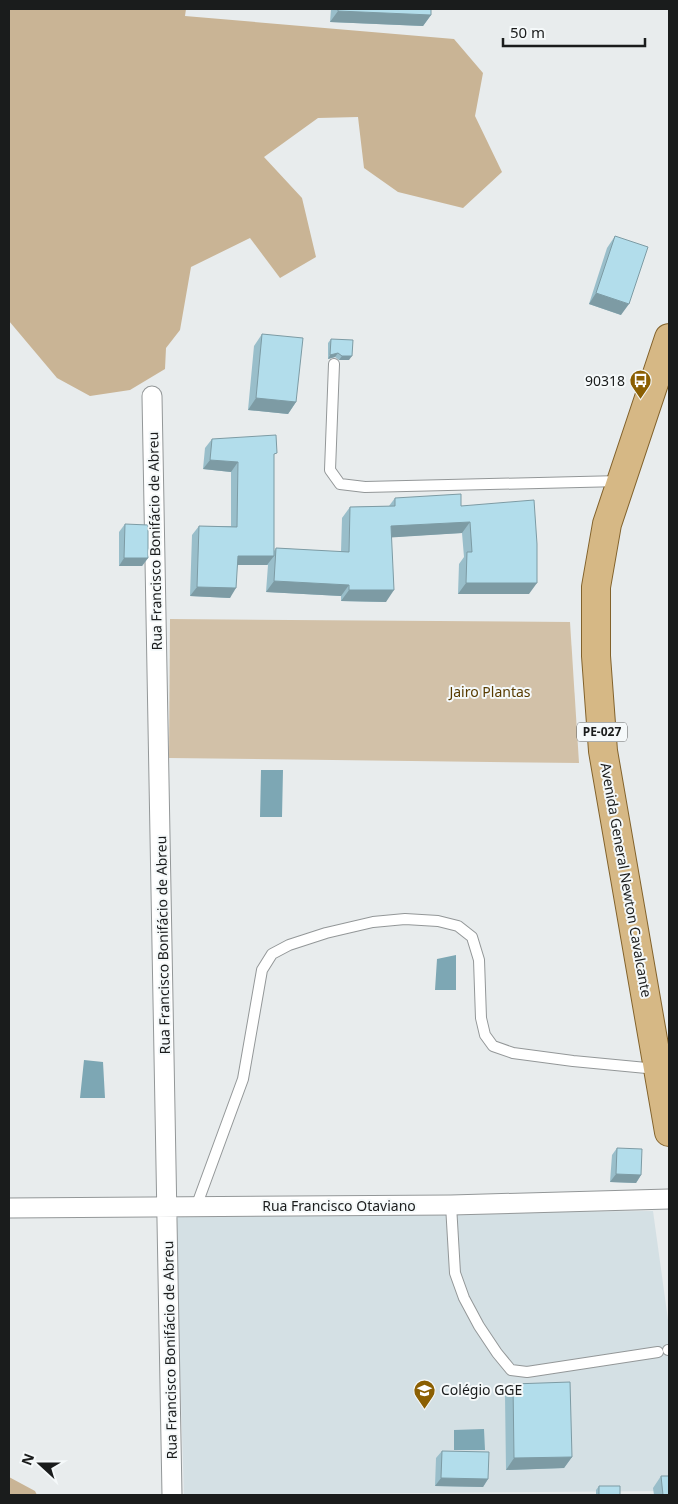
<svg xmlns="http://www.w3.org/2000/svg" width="678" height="1504" font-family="'Noto Sans',sans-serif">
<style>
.built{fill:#d4e0e4}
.green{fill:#d2c1a8}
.forest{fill:#c9b495}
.water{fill:#7da7b4}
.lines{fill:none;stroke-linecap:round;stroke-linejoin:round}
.lane-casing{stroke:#939798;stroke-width:12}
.street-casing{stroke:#939798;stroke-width:21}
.primary-casing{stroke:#82622b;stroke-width:30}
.lane{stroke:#fff;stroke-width:10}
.street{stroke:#fff;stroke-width:19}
.primary{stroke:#d6b885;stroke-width:28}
.wall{fill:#99beca}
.shaded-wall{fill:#7d9ba4}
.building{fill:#b2ddeb;stroke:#7d9ba4}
.labels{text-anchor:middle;stroke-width:4;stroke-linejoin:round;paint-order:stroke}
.shield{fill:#f5f9fa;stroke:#5c5e5f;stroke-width:1}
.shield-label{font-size:12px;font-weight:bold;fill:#1a1c1c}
.poi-label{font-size:14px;fill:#1a1c1c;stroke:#f5f9fa;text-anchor:end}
.street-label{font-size:14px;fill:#1a1c1c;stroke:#f5f9fa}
.park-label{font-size:14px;fill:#583b00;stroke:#f5f9fa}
</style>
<rect width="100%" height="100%" fill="#e8eced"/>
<path class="built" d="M653,1211L669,1327V1491L184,1495L175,1215Z"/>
<path class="green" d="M170,619L570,622L579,763L169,758Z"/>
<path class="forest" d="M9,9H186L185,16L454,39L483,73L475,116L502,172L463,208L398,192L364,168L358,117L318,118L264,157L302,198L316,257L280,278L250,238L191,267L180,330L166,348L165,369L130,390L90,396L57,378L9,321Z
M9,1477L35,1491L37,1495H9Z"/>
<path class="water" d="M261,770H283L282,817H260Z
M456,955V990H435L437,959Z
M84,1060L103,1062L105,1098H80Z
M484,1429L485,1450H454V1430Z"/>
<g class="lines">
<defs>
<path id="lane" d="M334,364L330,470L340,484L365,487L621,481
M451,1205L455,1273L464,1298L479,1326L497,1353L511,1370L527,1372L658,1352
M196,1207L243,1079L262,970L272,954L289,945L326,933L373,922L405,919L438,921L458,926L472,937L479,960L481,1018L485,1035L493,1046L513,1053L573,1061L657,1069
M668,1350H669"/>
<path id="street" d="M152,396L172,1495
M9,1208L451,1205L669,1199"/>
<path id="primary" d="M669,338L607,524L596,587V656L603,751L669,1132"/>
</defs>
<use href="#lane" class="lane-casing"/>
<use href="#street" class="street-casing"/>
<use href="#primary" class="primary-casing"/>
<use href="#lane" class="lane"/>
<use href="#street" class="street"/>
<use href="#primary" class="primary"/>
</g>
<path class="wall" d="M331,9H431V15L423,26L330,22Z
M615,236L621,315L589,304L607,248Z
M262,334L296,402L288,414L248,410L254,346Z
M331,339L349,360H339L335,357L328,359V343Z
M212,439L274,458V551L276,548L341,552L342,518L350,507L389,506L395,498L461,506L529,594H458L459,564L464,557L462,533L391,537L386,602L341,601V596L266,592L268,565H237L230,598L190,596L192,535L199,526H231V472L203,469L205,448Z
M125,524L148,558L142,566H119V532Z
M617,1148L641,1175L636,1183L610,1182L612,1155Z
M513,1384L572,1457L564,1468L506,1470L505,1395Z
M442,1451L488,1479L483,1487L435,1486L436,1458Z
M661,1476L669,1495H654L653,1488Z
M599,1486L620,1495H596V1490Z"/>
<path class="shaded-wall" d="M338,11L431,15L423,26L330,22Z
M596,293L629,304L621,315L589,304Z
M338,353L335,357L328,359L330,355Z
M342,356H352L349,360H339Z
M256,398L296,402L288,414L248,410Z
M210,460L238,462L231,472L203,469Z
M470,522L462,533L383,538L391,526Z
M238,556H274L267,565H231Z
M124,558H148L142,566H119Z
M274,581L349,585L341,596L266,592Z
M466,583H537L529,594H458Z
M197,587L236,588L230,598L190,596Z
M349,590H394L386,602L341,601Z
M616,1174L641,1175L636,1183L610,1182Z
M572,1457L564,1468L506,1470L514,1458Z
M441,1478L488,1479L483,1487L435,1486Z"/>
<path class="building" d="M338,9H431V15L338,11Z
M615,236L648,247L629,304L596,293Z
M262,334L303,338L296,402L256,398Z
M331,339L353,340L352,356H342L338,353L330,355Z
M276,435L277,453L274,454V556H238L236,588L197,587L199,526L237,527L238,462L210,460L212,439Z
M461,494V506L534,500L537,544V583H466L467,552H472L470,522L391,526L394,590H349V585L274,581L276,548L349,552L350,507L395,506V498Z
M125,524L148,525V558H124Z
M617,1148L642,1149L641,1175L616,1174Z
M570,1382L572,1457L514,1458L513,1384Z
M442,1451L489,1452L488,1479L441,1478Z
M661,1476H669V1495H663Z
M599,1486H620V1495H599Z"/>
<defs>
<symbol id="bus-pin" viewBox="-11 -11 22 30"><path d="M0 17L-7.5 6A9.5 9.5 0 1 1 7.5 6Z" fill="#8b5f02" stroke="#f5f9fa"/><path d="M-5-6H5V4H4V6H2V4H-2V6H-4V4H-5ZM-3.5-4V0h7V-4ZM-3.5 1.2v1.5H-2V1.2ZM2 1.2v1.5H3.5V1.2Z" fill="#fff"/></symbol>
<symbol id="school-pin" viewBox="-11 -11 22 30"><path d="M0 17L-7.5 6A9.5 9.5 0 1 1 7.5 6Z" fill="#8b5f02" stroke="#f5f9fa"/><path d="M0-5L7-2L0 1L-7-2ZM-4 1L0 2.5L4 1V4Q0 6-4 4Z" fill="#fff"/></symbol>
</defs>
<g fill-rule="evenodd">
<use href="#bus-pin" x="628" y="368" width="25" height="34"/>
<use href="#school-pin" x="412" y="1378" width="25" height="34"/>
</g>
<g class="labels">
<rect class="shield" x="577" y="722.5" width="50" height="19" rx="4"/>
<g class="shield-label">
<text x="602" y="736">PE-027</text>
</g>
<g class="poi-label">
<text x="625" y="386">90318</text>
<text x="441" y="1395" text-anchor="start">Colégio GGE</text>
</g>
<g class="street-label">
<text transform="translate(155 541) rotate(-91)" y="5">Rua Francisco Bonifácio de Abreu</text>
<text transform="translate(626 880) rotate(80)" y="5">Avenida General Newton Cavalcante</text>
<text transform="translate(163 945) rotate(-91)" y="5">Rua Francisco Bonifácio de Abreu</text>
<text x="339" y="1211">Rua Francisco Otaviano</text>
<text transform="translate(170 1350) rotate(-91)" y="5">Rua Francisco Bonifácio de Abreu</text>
</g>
<g class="park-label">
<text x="490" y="697">Jairo Plantas</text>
</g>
</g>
<rect width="678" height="1504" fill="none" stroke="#1a1c1c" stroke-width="20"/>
<g transform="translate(40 1464) rotate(291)" stroke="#f5f9fa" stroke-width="4" paint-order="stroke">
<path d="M0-4L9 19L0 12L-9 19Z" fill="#1a1c1c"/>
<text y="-8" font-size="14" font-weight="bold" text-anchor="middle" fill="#1a1c1c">N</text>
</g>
<path d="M503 38v8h142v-8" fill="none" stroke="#1a1c1c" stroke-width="2.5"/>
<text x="510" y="38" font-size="15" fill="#1a1c1c" stroke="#f5f9fa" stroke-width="4" paint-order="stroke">50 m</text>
</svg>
